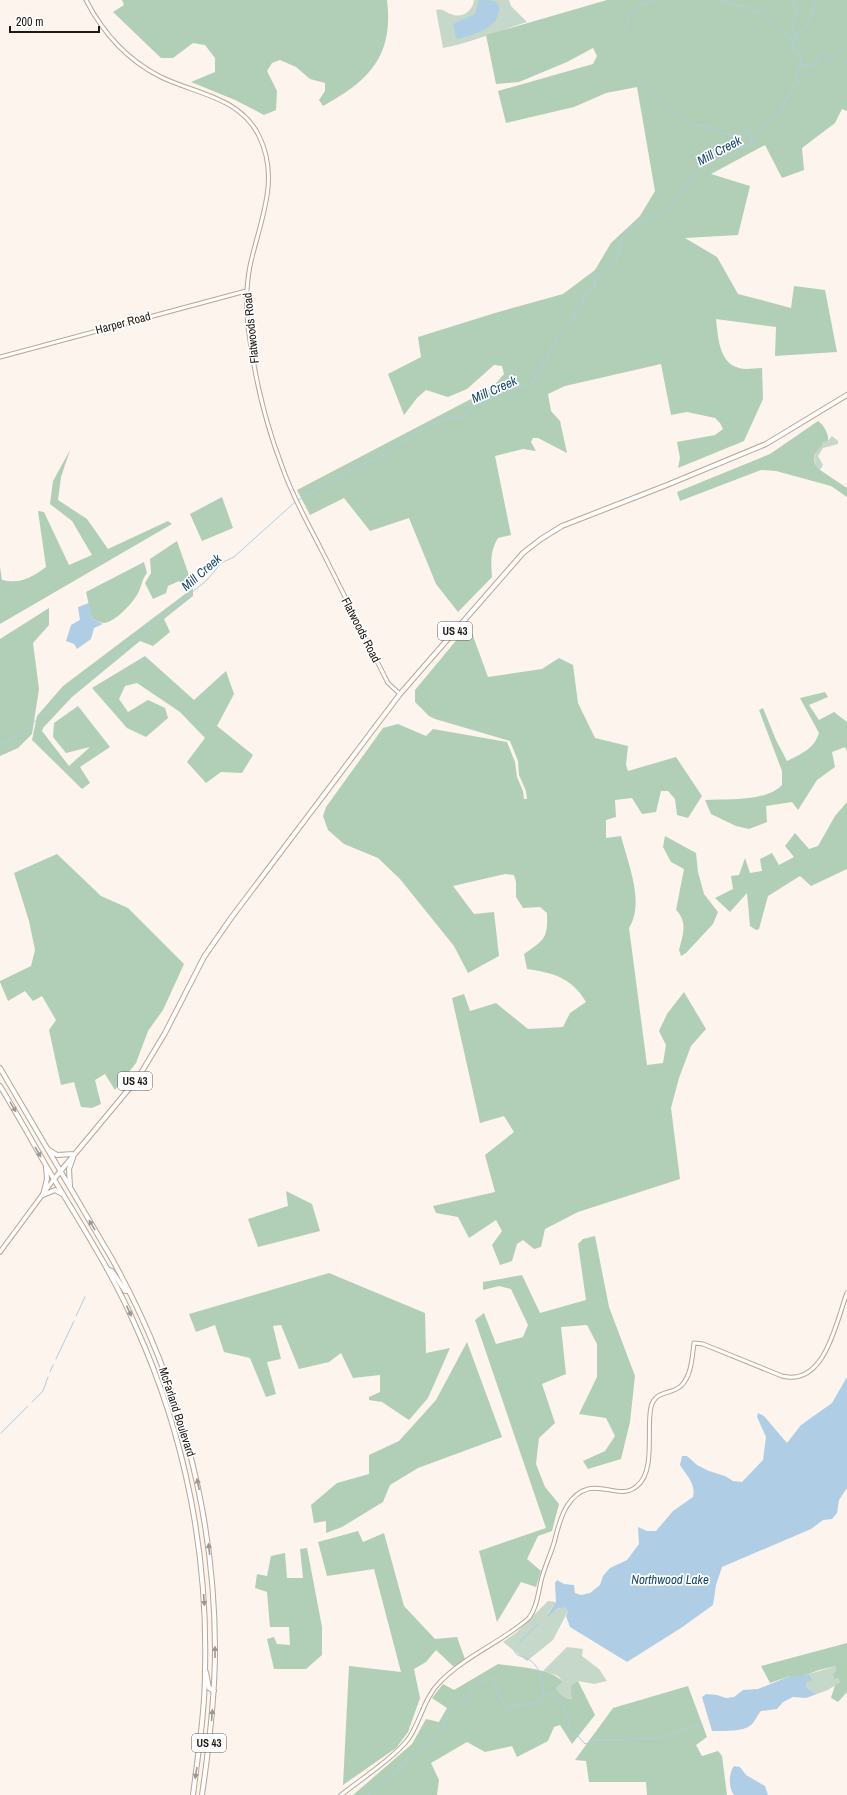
<svg xmlns="http://www.w3.org/2000/svg" width="847" height="1795" font-family="'Archivo Narrow',sans-serif">
<style>
.green{fill:#c6d8c9}
.forest{fill:#b1cfb7}
.water{fill:#afcee5}
.lines{fill:none;stroke-linecap:round;stroke-linejoin:round}
.stream{stroke:#afcee5;stroke-width:1}
.tertiary-casing{stroke:#b9a594;stroke-width:5}
.secondary-casing{stroke:#b9a594;stroke-width:5.5}
.trunk-casing{stroke:#b9a594;stroke-width:6}
.tertiary{stroke:#fff;stroke-width:3}
.secondary{stroke:#fff;stroke-width:3.5}
.trunk{stroke:#fff;stroke-width:4}
.oneway{fill:#9a9794}
.labels{text-anchor:middle;stroke-width:3.5;stroke-linejoin:round;paint-order:stroke}
.shield{fill:#fff;stroke:#625d59;stroke-width:1}
.shield-label{font-size:11px;font-weight:bold;fill:#1f1812}
.street-label{font-size:12px;fill:#1f1812;stroke:#fff}
.water-label{font-size:13px;font-style:italic;fill:#184b6b;stroke:#fff}
</style>
<rect width="100%" height="100%" fill="#fcf4ed"/>
<path class="green" d="M474,0H509L511,6L527,22C500,30 471,43 443,48L436,10C443,8 445,12 451,14C462,19 473,11 474,0Z
M832,436L838,441V444L823,448L818,456L823,465L820,470L816,467L814,455L822,446V443L828,441Z
M548,1601L556,1602L547,1614L565,1606L568,1611L553,1640L527,1661L503,1642L517,1632Z
M567,1647L583,1649L582,1656L599,1669L607,1681L594,1684L578,1681L573,1699C565,1699 560,1694 556,1688L563,1682L558,1676L543,1671Z
M836,1666L840,1682L828,1690L817,1694L807,1688L806,1683L811,1680L809,1674Z"/>
<path class="forest" d="M122,0H387C394,56 369,81 323,106L319,100L325,91V83L310,79L296,67L280,60L272,63L267,71L277,91L276,110L264,115L235,100L191,82L215,72V58L205,45L193,43L173,58H161L113,12L124,5Z
M607,0H847V111L842,109L835,123L802,148L804,170L782,178L765,145L711,174L750,186L738,235L685,238L717,257L738,294L791,308L794,286L825,290L837,352L775,356L776,327L716,319C718,337 719,363 739,368C746,370 755,368 762,368L763,399L744,441L678,468L680,458L677,442L715,435L723,429L720,423L715,418L687,412L671,415L661,364L565,386L548,394L551,411L560,421L567,453L538,438H533L531,442L536,451L523,449L495,456L511,535L498,538C490,551 491,562 492,577L458,612L436,584L409,518L370,531L344,498L310,515L297,490L492,388L504,374L502,366L494,365L467,389L448,397L426,390L417,398L404,415L388,374L421,357L418,337L495,313L563,294L595,270L611,243L640,216L655,191L637,87L606,93L574,107L506,123L498,91L593,64L597,56L593,48L567,62L519,82L496,84L486,35Z
M818,421C824,425 829,434 828,441L822,443V446L814,455C814,462 815,466 820,470L847,488V497L831,486L776,471L761,470L680,501L677,492L770,454Z
M70,450L61,477L58,500L87,519L108,549L168,521L172,524L0,624V567L2,580C21,584 31,578 46,567L38,511L44,512L69,565L92,555L72,521L50,504L53,481Z
M222,497L233,528L202,541L190,514Z
M177,541L191,581L182,585L179,581L168,586L166,593L153,599L145,583L151,573L150,559Z
M144,562L147,573C141,581 142,586 138,593C134,602 114,623 104,623C100,623 95,620 92,619L86,592Z
M193,588V596L164,619L170,632L153,646L140,641L72,697L43,728L42,731L69,766L90,747L66,753L53,737L54,723L78,706L110,747L80,767L90,783L82,789L32,740L37,716L63,686Z
M49,608V625L33,643L39,689L32,734L18,748L0,756V639Z
M469,625L488,677L542,669L559,658L573,665L578,703L595,738L628,746L626,765L628,771L676,757L702,796L688,818L677,815L675,799L668,791H661L656,812L642,814L632,798L615,800L616,817L606,820V838L621,836C628,864 645,902 629,928L647,1065L663,1063L666,1045L659,1031L667,1014L684,992L706,1029L691,1046L679,1078L671,1108L680,1179L578,1212L545,1229L541,1247L534,1249L523,1240L517,1244L512,1261L500,1265L492,1245L502,1231L496,1220L469,1238L458,1217L436,1213L433,1206L495,1192L485,1155L514,1132L504,1116L480,1123L452,998L464,994L470,1011L496,1003L528,1029L563,1027L570,1013L586,1002C572,978 554,973 527,969L524,954C544,940 548,939 547,913L540,907L523,908L516,897V882L514,875L505,874L453,886L474,914L494,912L499,956L468,973L454,946L400,879L378,858L344,844L328,830L323,816L326,807L383,728L398,724L426,736L433,729L507,742L515,762L517,777L523,791L524,799H527L526,791L519,775L518,761L510,741L435,719L429,716L415,702V690Z
M145,656L194,700L226,671L234,694L217,726L253,755L242,773L221,772L206,783L187,762L205,738L180,712L137,683L125,686L119,699L128,712L148,700L165,708L168,718L146,737L127,728L92,688Z
M825,692L828,697L809,705L819,720L834,712L847,722V751L845,747L832,752L835,767L817,780L798,810L792,802L766,806L767,822L749,829L736,826L711,814L705,800C727,799 766,802 782,785V771L759,710L763,708L776,740L787,761C801,754 814,749 819,733L800,698Z
M847,802V869L811,886L800,876L768,896L759,929L756,930L750,926L747,893L730,912L715,898L733,889L731,876L739,875L745,858L750,873L762,871L760,859L772,853L779,865L794,857L785,846L795,833L809,849L818,846L835,816Z
M665,836L696,853L698,872L704,894L718,912L713,924L686,953L681,956L679,950C683,935 688,922 676,910L684,869L671,862L663,847Z
M57,854L101,896L128,908L184,964L163,1010L148,1031L136,1063L115,1090L105,1074L95,1080L101,1104L92,1108L81,1107L74,1082L61,1085L49,1030L56,1020L42,996L33,1001L25,991L8,1001L0,982V981L31,966L35,950L29,921L14,873Z
M286,1191L312,1204L320,1231L258,1247L248,1219L288,1206Z
M595,1236L609,1307L635,1376L630,1422L621,1459L588,1469L583,1461L605,1451L615,1436L606,1418L579,1414L597,1377V1344L587,1325L561,1327L566,1374L542,1384L555,1423L539,1438L536,1464L545,1487L559,1504L552,1531L538,1536L527,1559L541,1571L536,1587L521,1582L497,1622L479,1551L546,1528L475,1320L484,1313L496,1344L523,1337L528,1325L511,1289L499,1286L483,1290V1282L522,1275L540,1313L586,1300L578,1244L583,1239Z
M329,1273L425,1313L426,1353L450,1348L428,1398L409,1420L382,1402L369,1400V1397L380,1392V1375L353,1378L341,1353L329,1362L299,1369L281,1325L273,1326L281,1359L267,1362L276,1394L266,1397L250,1358L224,1352L215,1325L196,1332L189,1314Z
M467,1342L502,1437L418,1468L390,1485L383,1502L342,1527L326,1533V1521L314,1523L311,1505L337,1483L369,1474V1455L399,1441L436,1400Z
M358,1531L363,1542L384,1533L404,1606L435,1639L457,1637L466,1662L454,1667L436,1650L426,1662L414,1669L420,1698L408,1732L396,1748L343,1785L349,1666L401,1672L374,1569L327,1576L318,1542Z
M307,1548L322,1627V1655L306,1669H274L267,1639L274,1637L277,1644L290,1645L289,1627H270L267,1592L255,1588L257,1574L267,1576L271,1556L285,1553L287,1578H303L300,1549Z
M847,1643V1692L838,1702L831,1698L835,1685L840,1682L838,1678L834,1679L833,1674L836,1671V1666L819,1670L803,1676H790L770,1683L761,1666Z
M498,1664C516,1667 551,1668 563,1682L556,1688C560,1694 565,1699 572,1699L571,1686L578,1681L595,1715L572,1744L560,1725L554,1727L548,1741L517,1757L512,1746L485,1752L467,1742L431,1763L439,1780L437,1795H353L412,1744L426,1719L439,1722L447,1708L432,1698L443,1684L454,1690Z
M688,1686L707,1737L696,1745L702,1756L718,1751L722,1756L727,1795H647L646,1782H589L586,1761L575,1760L613,1708Z"/>
<path class="water" d="M479,0C483,0 491,0 494,1C504,5 497,21 491,25C483,32 469,35 459,39L456,38L453,24L475,14Z
M89,603L92,619L103,624L94,628L91,639L77,649L74,644L66,641L71,625L80,620L78,607Z
M847,1377V1488L839,1500L837,1513L832,1519L823,1520L811,1529L722,1567L716,1585L713,1605L681,1628L627,1662L570,1627L566,1616L568,1611L565,1607L557,1609L548,1616L547,1615L556,1602L555,1583L557,1580L564,1584L574,1585L575,1593L581,1595L590,1593L600,1585L603,1576L610,1568L627,1560L639,1544L638,1527L647,1531H656L673,1511L693,1497C696,1484 687,1476 680,1465L682,1456H687L697,1465L709,1471L725,1476L733,1481L742,1482L763,1460L766,1437L757,1417L758,1413L764,1416L787,1443L801,1425L832,1403Z
M809,1674L812,1680L806,1683L807,1688L817,1694L806,1698L793,1697L783,1702L777,1709L761,1711C757,1715 755,1722 751,1725C744,1732 722,1731 712,1731L702,1697L706,1694L717,1695L726,1698L734,1697L743,1690L758,1689L790,1676H803Z
M734,1766L740,1767L746,1775L765,1786L768,1795H734C728,1788 729,1772 734,1766Z"/>
<g class="lines">
<path class="stream" d="M668,0H675
M719,0L749,8L764,16L794,41
M793,0L797,12L792,28L796,37L792,46L800,56L801,65
M622,34L630,16L641,4L655,0
M796,37L807,26L817,0
M635,78L652,90L677,115L692,125L705,126L715,131L733,135L748,131L752,141
M298,500L323,487L355,468L381,456L428,426L449,418L463,417L474,405L514,388L532,384L560,333L573,320L576,311L582,305L584,294L595,287V277L616,262L622,240L625,234L634,226L655,215L666,211L681,193L700,167L722,155L752,143L765,126L780,112L791,90L799,82L796,73L801,65L814,66L822,52L831,62L847,45
M0,745L17,736L207,580L221,563L234,557L295,502
M76,1316L85,1297
M56,1359L74,1321
M50,1372L53,1365
M32,1402L43,1391L48,1377
M1,1433L28,1406
M518,1644L539,1623
M544,1695L548,1693C563,1699 568,1714 569,1730L578,1736L585,1744L595,1740H623
M629,1739L660,1738L702,1724
M368,1795L443,1731C444,1718 454,1704 466,1700C471,1689 479,1679 492,1679L499,1695L507,1708C519,1705 530,1703 542,1702C545,1687 542,1665 526,1658C521,1655 517,1658 514,1650"/>
<defs>
<path id="tertiary" d="M86,0C103,33 127,60 161,77C196,94 240,97 259,136C281,180 259,223 250,266C246,286 246,307 248,327C254,375 265,423 283,469C293,498 309,525 323,553C345,596 366,640 388,683L400,694
M0,357L246,291
M341,1795C360,1780 396,1756 409,1738C421,1720 424,1698 440,1682C465,1656 502,1642 529,1618C537,1607 538,1594 541,1581C544,1568 550,1556 554,1543C557,1531 560,1517 567,1506C591,1469 617,1504 637,1486C656,1471 646,1429 651,1407C655,1390 671,1395 681,1386C692,1375 692,1357 694,1343L703,1344L782,1376C825,1387 836,1322 847,1293"/>
<path id="secondary" d="M0,1252L54,1179"/>
<path id="trunk" d="M0,1068L112,1259C179,1379 215,1514 215,1650C215,1699 209,1747 202,1795
M0,1086C19,1117 37,1150 55,1181C84,1229 114,1276 136,1327C185,1435 208,1553 205,1670C205,1712 198,1754 193,1795
M49,1150L57,1155L74,1154
M54,1179L138,1078L165,1033L204,957L231,918L400,694L523,553L541,539L562,526L667,485L766,444L847,395
M70,1186L69,1169L73,1158
M43,1195L47,1179L46,1167
M43,1195L55,1190L62,1194
M107,1269L112,1271L125,1291H129
M206,1672L209,1688L214,1691"/>
</defs>
<use href="#tertiary" class="tertiary-casing"/>
<use href="#secondary" class="secondary-casing"/>
<use href="#trunk" class="trunk-casing"/>
<use href="#tertiary" class="tertiary"/>
<use href="#secondary" class="secondary"/>
<use href="#trunk" class="trunk"/>
</g>
<defs><path id="oneway-solid" d="M-6-.8H1V-3.2L6.5 0L1 3.2V.8H-6Z"/></defs>
<g class="oneway">
<use href="#oneway-solid" transform="translate(13 1107) rotate(59)"/>
<use href="#oneway-solid" transform="translate(38 1152) rotate(60)"/>
<use href="#oneway-solid" transform="translate(92 1225) rotate(-121)"/>
<use href="#oneway-solid" transform="translate(129 1311) rotate(65)"/>
<use href="#oneway-solid" transform="translate(198 1484) rotate(-102)"/>
<use href="#oneway-solid" transform="translate(209 1549) rotate(-97)"/>
<use href="#oneway-solid" transform="translate(204 1600) rotate(86)"/>
<use href="#oneway-solid" transform="translate(215 1652) rotate(-90)"/>
<use href="#oneway-solid" transform="translate(212 1715) rotate(-85)"/>
<use href="#oneway-solid" transform="translate(196 1773) rotate(99)"/>
</g>
<g class="labels">
<g class="shield">
<rect x="438" y="622" width="34" height="18" rx="3"/>
<rect x="118" y="1072" width="34" height="18" rx="3"/>
<rect x="192" y="1734" width="34" height="18" rx="3"/>
</g>
<g class="shield-label">
<text x="455" y="635">US 43</text>
<text x="135" y="1085">US 43</text>
<text x="209" y="1747">US 43</text>
</g>
<g class="street-label">
<text transform="translate(123 323) rotate(-15)" y="4">Harper Road</text>
<text transform="translate(251 328) rotate(-96)" y="4">Flatwoods Road</text>
<text transform="translate(361 630) rotate(63)" y="4">Flatwoods Road</text>
<text transform="translate(177 1412) rotate(72)" y="4">McFarland Boulevard</text>
</g>
<g class="water-label">
<text transform="translate(719 150) rotate(-28)" y="5">Mill Creek</text>
<text transform="translate(494 389) rotate(-24)" y="5">Mill Creek</text>
<text transform="translate(201 572) rotate(-41)" y="5">Mill Creek</text>
<text x="670" y="1584">Northwood Lake</text>
</g>
</g>
<path d="M10 26v6h89v-6" fill="none" stroke="#1f1812" stroke-width="2"/>
<text x="16" y="26" font-size="12" fill="#1f1812" stroke="#ffffff" stroke-width="3" paint-order="stroke">200 m</text>
</svg>
